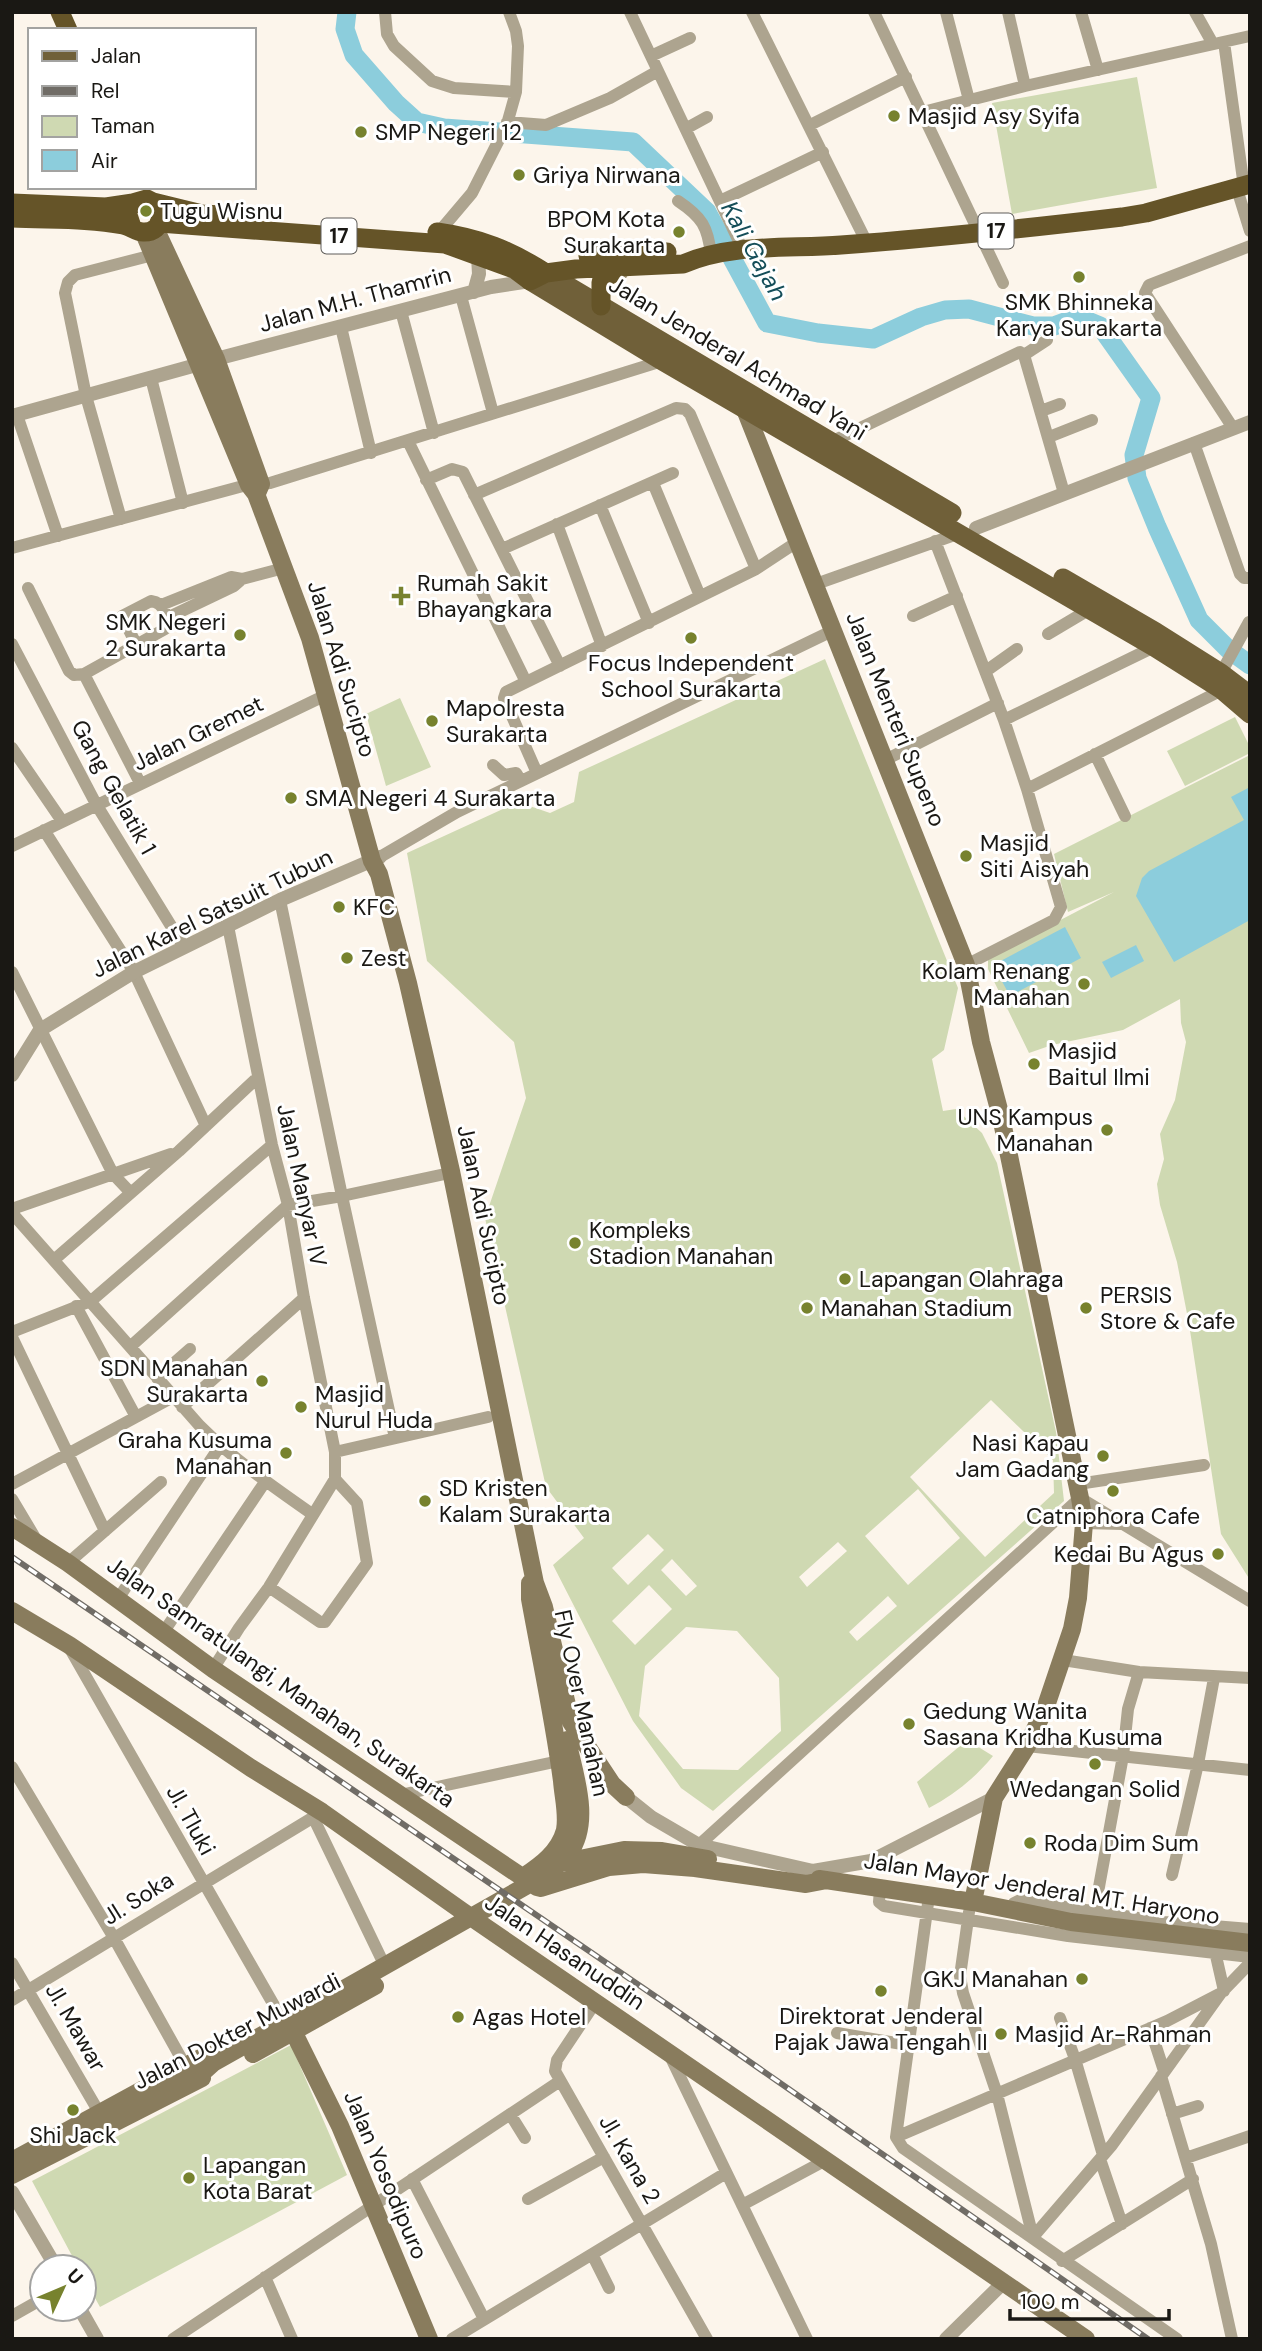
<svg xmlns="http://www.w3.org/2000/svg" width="1262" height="2351" font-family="'DM Sans',sans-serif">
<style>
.green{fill:#cfd9b2;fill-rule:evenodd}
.water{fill:#8ccddc}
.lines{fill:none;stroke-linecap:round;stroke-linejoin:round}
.river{stroke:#8ccddc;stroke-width:19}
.minor{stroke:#ada48f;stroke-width:12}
.tertiary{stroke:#ada48f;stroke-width:14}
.secondary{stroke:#897c5d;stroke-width:18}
.primary{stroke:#706039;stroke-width:19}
.trunk{stroke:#655428;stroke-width:19}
.rail-casing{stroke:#706c66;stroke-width:6}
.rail{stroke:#fff;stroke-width:3.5;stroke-dasharray:10;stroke-linecap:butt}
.poi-dot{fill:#77822e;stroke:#fff;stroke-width:2.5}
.labels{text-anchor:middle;stroke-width:6;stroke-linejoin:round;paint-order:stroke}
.shield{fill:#fff;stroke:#5f5d5a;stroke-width:2}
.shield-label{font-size:21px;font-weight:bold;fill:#1a1814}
.poi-label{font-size:23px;fill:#1a1814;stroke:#fff;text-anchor:start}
.street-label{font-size:23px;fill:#1a1814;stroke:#fff}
.water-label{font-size:24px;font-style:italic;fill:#154e59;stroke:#fff}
</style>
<rect width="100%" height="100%" fill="#fcf5eb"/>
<path class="green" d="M1137,77L1157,188L1012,214L992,103Z
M825,659L958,988L944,1050L932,1059L943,1111L956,1109L982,1133L997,1163L1056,1432L1064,1501L713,1811L681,1788L633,1721L553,1565L584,1538L546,1487L485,1218L526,1098L514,1042L427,961L407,853L518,802L550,813L574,802L579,772ZM991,1400L1053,1460L1054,1493L985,1557L910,1477ZM918,1489L960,1538L908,1585L865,1536ZM648,1534L664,1550L628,1585L612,1568ZM838,1542L847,1551L807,1587L799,1577ZM672,1559L697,1586L686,1596L661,1570ZM649,1585L672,1609L635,1645L612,1621ZM888,1596L897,1606L857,1641L849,1632ZM686,1627L737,1631L779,1678L781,1731L738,1770L683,1769L639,1716L645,1666Z
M400,698L431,767L386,786L366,714Z
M1235,717L1250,747V753L1185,786L1167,751Z
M1250,755V1580L1221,1534L1189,1324L1177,1262L1160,1205L1157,1184L1164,1159L1160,1134L1175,1100L1186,1042L1181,1023L1180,999L1123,1030L1052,1045L1029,1053L988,969V958L1114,892L1068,912L1054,854Z
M967,1740L993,1756C975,1778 954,1795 929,1808L917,1782Z
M291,2045L347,2175L100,2307L84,2278V2267H78L32,2181Z"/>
<path class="water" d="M1250,787V920L1174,962L1136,896L1142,878L1149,871L1244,820L1231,797Z
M1065,927L1081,958L1010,996L993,965Z
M1136,945L1144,961L1111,978L1102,962Z"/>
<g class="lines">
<path class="river" d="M347,12L345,29L354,55L396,103L417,122L444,128L633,142L707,212L767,323L818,333L873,339L921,317L945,310L969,309L1033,326H1054L1073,319L1088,321L1100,326L1151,398L1134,455L1137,478L1157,527L1199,620L1228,649L1250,665"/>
<path class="minor" d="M385,12L387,34L394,46L432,81L454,88L516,92
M630,12L743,250
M752,12L867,243
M874,12L1003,283
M946,12L969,100
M1008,12L1025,86
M1081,12L1098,70
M1195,12L1213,44
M1224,42L1244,187
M651,56L690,38
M923,112L1025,86L1250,36
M507,122L546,125L610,98L658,71
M810,125L906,77
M687,128L707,117
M1237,189L1250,231
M678,201C702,217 708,227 711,255
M720,201L823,152
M439,232L472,193L507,124L516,92L518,46L516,31L509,12
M461,296L493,413
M401,311L434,433
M341,327L371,453
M1024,355L1047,340
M151,378L183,503
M1041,411L1060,404
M17,415L58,536
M1233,428L1145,293L1149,285L1250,246
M1049,437L1092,420
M408,441L526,682
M831,442L1020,352L1024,355L1064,493
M1194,443L1240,574L1244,578H1250
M426,480L452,469L463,472L560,666
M653,483L700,596
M474,495L676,408L685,409L690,414L756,569
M600,505L649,623
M121,519L86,396L65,293L68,282L75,275L153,255
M557,524L602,646
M935,541L1004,720L1027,789L1061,907L1054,920L966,965
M12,548L243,486L270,483L662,361
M502,549L673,473
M816,584L960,533
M28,588L69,671L74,675L84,674
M161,605L231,577L242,579
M913,616L957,596
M167,618L234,586L242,579L284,568
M1048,634L1090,609
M12,644L96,804L184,947
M136,644L122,616L151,601C165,603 168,617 165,629L84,674L139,781
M986,671L1017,649
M1221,673L1249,622
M1004,720L1154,647
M12,748L62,821
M1095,754L1125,816
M885,760L998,703
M493,765L504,775L516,773L521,781
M537,773L504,698L506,692L756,569L797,542
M1027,789L1222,690
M44,830L134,972L206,1126
M12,846L326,695
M380,857L457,812L834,630
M280,900L342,1196L395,1438
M12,972L113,1174L130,1192
M12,1209L171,1154
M12,1213L199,1425C233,1459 272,1486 312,1514
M55,1259L179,1151L255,1080
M76,1306L136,1417
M12,1332L91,1301L272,1145
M12,1337L105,1531
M131,1346L288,1205L342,1196L445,1174
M157,1378L190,1349
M182,1407L304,1298
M335,1452L488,1417
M12,1484L173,1397
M1078,1484L1204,1465
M12,1499L37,1541
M1084,1523L1122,1524
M68,1563L161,1482
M269,1587L320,1622H325L367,1563L357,1503L335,1479
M118,1599L220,1446
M167,1627L265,1482
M69,1647L279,2014
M1063,1660L1139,1672L1250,1678
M213,1669L239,1628L269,1587L335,1479V1452L304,1298L288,1205L272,1145L228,926
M1027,1746L1250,1770
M12,1767L114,1938L186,2067
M400,1795L559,1761
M313,1817L381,1958
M699,1845L1080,1498L1250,1601
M1172,1875L1198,1764L1214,1678
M880,1889L879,1902L884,1906L1068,1936L1250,1957
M929,1896L896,2137L903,2148L1177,2339
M1010,1911L1014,1903L1020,1900L1164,1922L1250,1929
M969,1912L960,1976L963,1993L997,2094L1033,2237
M1092,1925L1123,1756L1128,1709L1139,1672
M1214,1947L1224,1991
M12,1963L100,2114
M12,2000L322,1812
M595,2003L557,2060L555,2071L707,2339
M1060,2018L1075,2059L1103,2155
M1150,2028L1164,2071
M837,2033L908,2045
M670,2056L807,2339
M1161,2076L1211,2244L1232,2339
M510,2114L525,2138
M1172,2114L1198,2106
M896,2137L1167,2021L1221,1993
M1186,2158L1250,2136
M1100,2159L1122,2224
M412,2179L484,2319
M528,2199L604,2157
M742,2205L826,2160
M1033,2237L1112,2145L1221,1993L1250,1963
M592,2254L609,2288
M1062,2261L1193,2179
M265,2277L292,2339
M12,2316L42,2299
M173,2339L560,2081
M452,2339L726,2173"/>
<path class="tertiary" d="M474,292L479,274L478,256
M216,359L491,287L530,281
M12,416L200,364
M976,528L1250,422
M12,1075L40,1030L134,972L280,900L380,857
M626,1797L651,1817L699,1845L813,1871L871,1861L994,1798
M12,2192L56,2267
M80,2309L97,2339
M946,2339L1003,2283"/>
<path class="secondary" d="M155,228L216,359L261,484L258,491
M144,233L249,485L256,494L310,638L372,861L379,874L408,983L451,1171L535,1583L544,1607L571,1722L612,1784L626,1797
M744,400V407L966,965L981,1042L1001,1117L1080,1498L1084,1523L1078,1598L1072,1629L1046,1706L1027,1746L994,1798L973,1902
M12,1527L68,1563L213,1669L537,1887L541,1888L609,1867L643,1864L695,1868L806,1884L827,1880
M12,1611L69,1645L251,1768L322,1812L462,1911L1086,2339
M560,1863L624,1850L662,1851L708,1859
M523,1877C541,1865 559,1852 565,1830C568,1814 563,1796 562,1781C554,1720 541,1660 530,1599V1583
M819,1879L973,1902L1071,1922L1250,1943
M294,2033L340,2126L429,2339
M253,2054L375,1986
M193,2081L213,2063L540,1878C550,1871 562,1863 569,1853C592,1821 574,1774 567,1740
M12,2161L221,2047
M12,2175L202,2078"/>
<path class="primary" d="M546,273L952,513
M530,281L662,361L1154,647L1222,690L1250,714
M1063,578L1156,632L1221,673L1250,695"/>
<path class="trunk" d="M60,12L68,30
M153,202L202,214L222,215
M12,203L106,207L133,203
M12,218C48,220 87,218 123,225C130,226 136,232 143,232C165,233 166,207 147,199L133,203L127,212L132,227
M159,223L445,244L514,269L530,281L546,273L576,269L683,264C731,243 790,249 841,245C935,238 1029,228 1122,217L1146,213L1250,184
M437,232C480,238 510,250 546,273
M588,256L667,252
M601,306V282L606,277L622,269"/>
<defs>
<path id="rail" d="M12,1557L671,2007L1148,2339"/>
</defs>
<use href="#rail" class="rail-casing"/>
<use href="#rail" class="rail"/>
</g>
<g class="poi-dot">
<circle cx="894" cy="116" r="7"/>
<circle cx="361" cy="132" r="7"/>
<circle cx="519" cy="175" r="7"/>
<circle cx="146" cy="211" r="7"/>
<circle cx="679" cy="232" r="7"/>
<circle cx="1079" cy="277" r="7"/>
<path d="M397.5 585.5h7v7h7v7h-7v7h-7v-7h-7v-7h7z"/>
<circle cx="240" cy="635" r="7"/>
<circle cx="691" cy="638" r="7"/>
<circle cx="432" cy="721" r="7"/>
<circle cx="291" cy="798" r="7"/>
<circle cx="966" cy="856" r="7"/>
<circle cx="339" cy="907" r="7"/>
<circle cx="347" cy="958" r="7"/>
<circle cx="1084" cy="984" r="7"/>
<circle cx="1034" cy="1064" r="7"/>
<circle cx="1107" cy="1130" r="7"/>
<circle cx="575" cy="1243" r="7"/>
<circle cx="845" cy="1279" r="7"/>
<circle cx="807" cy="1308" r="7"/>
<circle cx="1086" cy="1308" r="7"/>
<circle cx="262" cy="1381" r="7"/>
<circle cx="301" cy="1407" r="7"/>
<circle cx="286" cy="1453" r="7"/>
<circle cx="1103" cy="1456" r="7"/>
<circle cx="1113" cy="1491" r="7"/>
<circle cx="425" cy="1501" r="7"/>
<circle cx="1218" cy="1554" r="7"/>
<circle cx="909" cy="1724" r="7"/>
<circle cx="1095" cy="1764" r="7"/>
<circle cx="1030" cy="1843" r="7"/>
<circle cx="1082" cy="1979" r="7"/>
<circle cx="881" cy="1991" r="7"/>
<circle cx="458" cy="2017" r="7"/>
<circle cx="1001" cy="2034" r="7"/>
<circle cx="73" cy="2110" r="7"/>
<circle cx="189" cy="2178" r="7"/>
</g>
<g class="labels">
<g class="shield">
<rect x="978.5" y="213.5" width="35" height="35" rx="5"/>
<rect x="321.5" y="218.5" width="35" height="35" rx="5"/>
</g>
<g class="shield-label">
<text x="996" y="238">17</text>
<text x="339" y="243">17</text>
</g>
<g class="poi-label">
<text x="908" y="124">Masjid Asy Syifa</text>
<text x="375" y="140">SMP Negeri 12</text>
<text x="533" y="183">Griya Nirwana</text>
<text x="160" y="219">Tugu Wisnu</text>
<text x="665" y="227" text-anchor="end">BPOM Kota<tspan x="665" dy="26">Surakarta</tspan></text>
<text x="1079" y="310" text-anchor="middle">SMK Bhinneka<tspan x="1079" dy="26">Karya Surakarta</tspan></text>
<text x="417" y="591">Rumah Sakit<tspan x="417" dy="26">Bhayangkara</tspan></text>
<text x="226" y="630" text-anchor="end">SMK Negeri<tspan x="226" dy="26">2 Surakarta</tspan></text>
<text x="691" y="671" text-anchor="middle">Focus Independent<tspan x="691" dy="26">School Surakarta</tspan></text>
<text x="446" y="716">Mapolresta<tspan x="446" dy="26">Surakarta</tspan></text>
<text x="305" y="806">SMA Negeri 4 Surakarta</text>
<text x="980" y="851">Masjid<tspan x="980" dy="26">Siti Aisyah</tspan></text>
<text x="353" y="915">KFC</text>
<text x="361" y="966">Zest</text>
<text x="1070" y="979" text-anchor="end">Kolam Renang<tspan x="1070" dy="26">Manahan</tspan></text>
<text x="1048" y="1059">Masjid<tspan x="1048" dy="26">Baitul Ilmi</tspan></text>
<text x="1093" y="1125" text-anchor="end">UNS Kampus<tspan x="1093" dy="26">Manahan</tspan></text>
<text x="589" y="1238">Kompleks<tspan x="589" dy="26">Stadion Manahan</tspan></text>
<text x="859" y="1287">Lapangan Olahraga</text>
<text x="1100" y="1303">PERSIS<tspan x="1100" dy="26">Store &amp; Cafe</tspan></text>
<text x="821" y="1316">Manahan Stadium</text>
<text x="248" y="1376" text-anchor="end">SDN Manahan<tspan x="248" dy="26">Surakarta</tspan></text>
<text x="315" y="1402">Masjid<tspan x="315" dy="26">Nurul Huda</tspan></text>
<text x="272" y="1448" text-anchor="end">Graha Kusuma<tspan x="272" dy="26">Manahan</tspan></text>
<text x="1089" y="1451" text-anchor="end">Nasi Kapau<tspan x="1089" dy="26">Jam Gadang</tspan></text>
<text x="439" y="1496">SD Kristen<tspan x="439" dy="26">Kalam Surakarta</tspan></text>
<text x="1113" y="1524" text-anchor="middle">Catniphora Cafe</text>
<text x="1204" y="1562" text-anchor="end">Kedai Bu Agus</text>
<text x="923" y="1719">Gedung Wanita<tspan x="923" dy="26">Sasana Kridha Kusuma</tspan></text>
<text x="1095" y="1797" text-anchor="middle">Wedangan Solid</text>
<text x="1044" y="1851">Roda Dim Sum</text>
<text x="1068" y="1987" text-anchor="end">GKJ Manahan</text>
<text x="881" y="2024" text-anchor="middle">Direktorat Jenderal<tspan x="881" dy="26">Pajak Jawa Tengah II</tspan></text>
<text x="472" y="2025">Agas Hotel</text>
<text x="1015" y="2042">Masjid Ar-Rahman</text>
<text x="73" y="2143" text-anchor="middle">Shi Jack</text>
<text x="203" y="2173">Lapangan<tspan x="203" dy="26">Kota Barat</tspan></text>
</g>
<g class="street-label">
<text transform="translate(355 299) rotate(-15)" y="8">Jalan M.H. Thamrin</text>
<text transform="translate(738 358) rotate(31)" y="8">Jalan Jenderal Achmad Yani</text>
<text transform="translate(342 669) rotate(73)" y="8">Jalan Adi Sucipto</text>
<text transform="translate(896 719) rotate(68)" y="8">Jalan Menteri Supeno</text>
<text transform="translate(198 733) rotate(-26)" y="8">Jalan Gremet</text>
<text transform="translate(114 787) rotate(61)" y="8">Gang Gelatik 1</text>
<text transform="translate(212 913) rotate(-26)" y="8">Jalan Karel Satsuit Tubun</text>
<text transform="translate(302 1185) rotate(78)" y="8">Jalan Manyar IV</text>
<text transform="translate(484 1215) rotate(78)" y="8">Jalan Adi Sucipto</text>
<text transform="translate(281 1682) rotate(35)" y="8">Jalan Samratulangi, Manahan, Surakarta</text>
<text transform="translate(582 1703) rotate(78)" y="8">Fly Over Manahan</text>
<text transform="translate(191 1820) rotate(61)" y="8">Jl. Tluki</text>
<text transform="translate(1042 1888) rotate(9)" y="8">Jalan Mayor Jenderal MT. Haryono</text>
<text transform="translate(138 1898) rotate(-32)" y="8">Jl. Soka</text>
<text transform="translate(565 1952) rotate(34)" y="8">Jalan Hasanuddin</text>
<text transform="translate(76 2027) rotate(60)" y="8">Jl. Mawar</text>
<text transform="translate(237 2031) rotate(-27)" y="8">Jalan Dokter Muwardi</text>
<text transform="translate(630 2159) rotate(60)" y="8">Jl. Kana 2</text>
<text transform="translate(386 2175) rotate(67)" y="8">Jalan Yosodipuro</text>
</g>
<g class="water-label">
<text transform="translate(754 251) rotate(61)" y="8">Kali Gajah</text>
</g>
</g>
<rect width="1262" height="2351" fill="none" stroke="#1a1814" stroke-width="28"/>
<rect x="28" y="28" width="228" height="161" fill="#ffffff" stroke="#a3a3a1" stroke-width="2"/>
<rect x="42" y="51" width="35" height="10" fill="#706039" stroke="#a3a3a1" stroke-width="2"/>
<text x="91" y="63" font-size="21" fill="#1a1814">Jalan</text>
<rect x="42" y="86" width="35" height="10" fill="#706c66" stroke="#a3a3a1" stroke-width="2"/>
<text x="91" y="98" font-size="21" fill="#1a1814">Rel</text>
<rect x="42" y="116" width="35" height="21" fill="#cfd9b2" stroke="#a3a3a1" stroke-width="2"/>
<text x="91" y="133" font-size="21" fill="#1a1814">Taman</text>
<rect x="42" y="150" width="35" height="21" fill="#8ccddc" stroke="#a3a3a1" stroke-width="2"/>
<text x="91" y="168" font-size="21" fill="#1a1814">Air</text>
<g transform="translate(63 2288) rotate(46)"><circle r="33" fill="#ffffff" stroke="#a3a3a1" stroke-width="2"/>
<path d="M0-5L12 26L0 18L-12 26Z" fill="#77822e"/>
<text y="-10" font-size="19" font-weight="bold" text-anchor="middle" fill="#1a1814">U</text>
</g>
<path d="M1010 2309v10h159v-10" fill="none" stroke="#1a1814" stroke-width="3.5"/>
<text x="1020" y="2309" font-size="21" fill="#1a1814" stroke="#ffffff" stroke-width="5" paint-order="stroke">100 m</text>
</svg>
